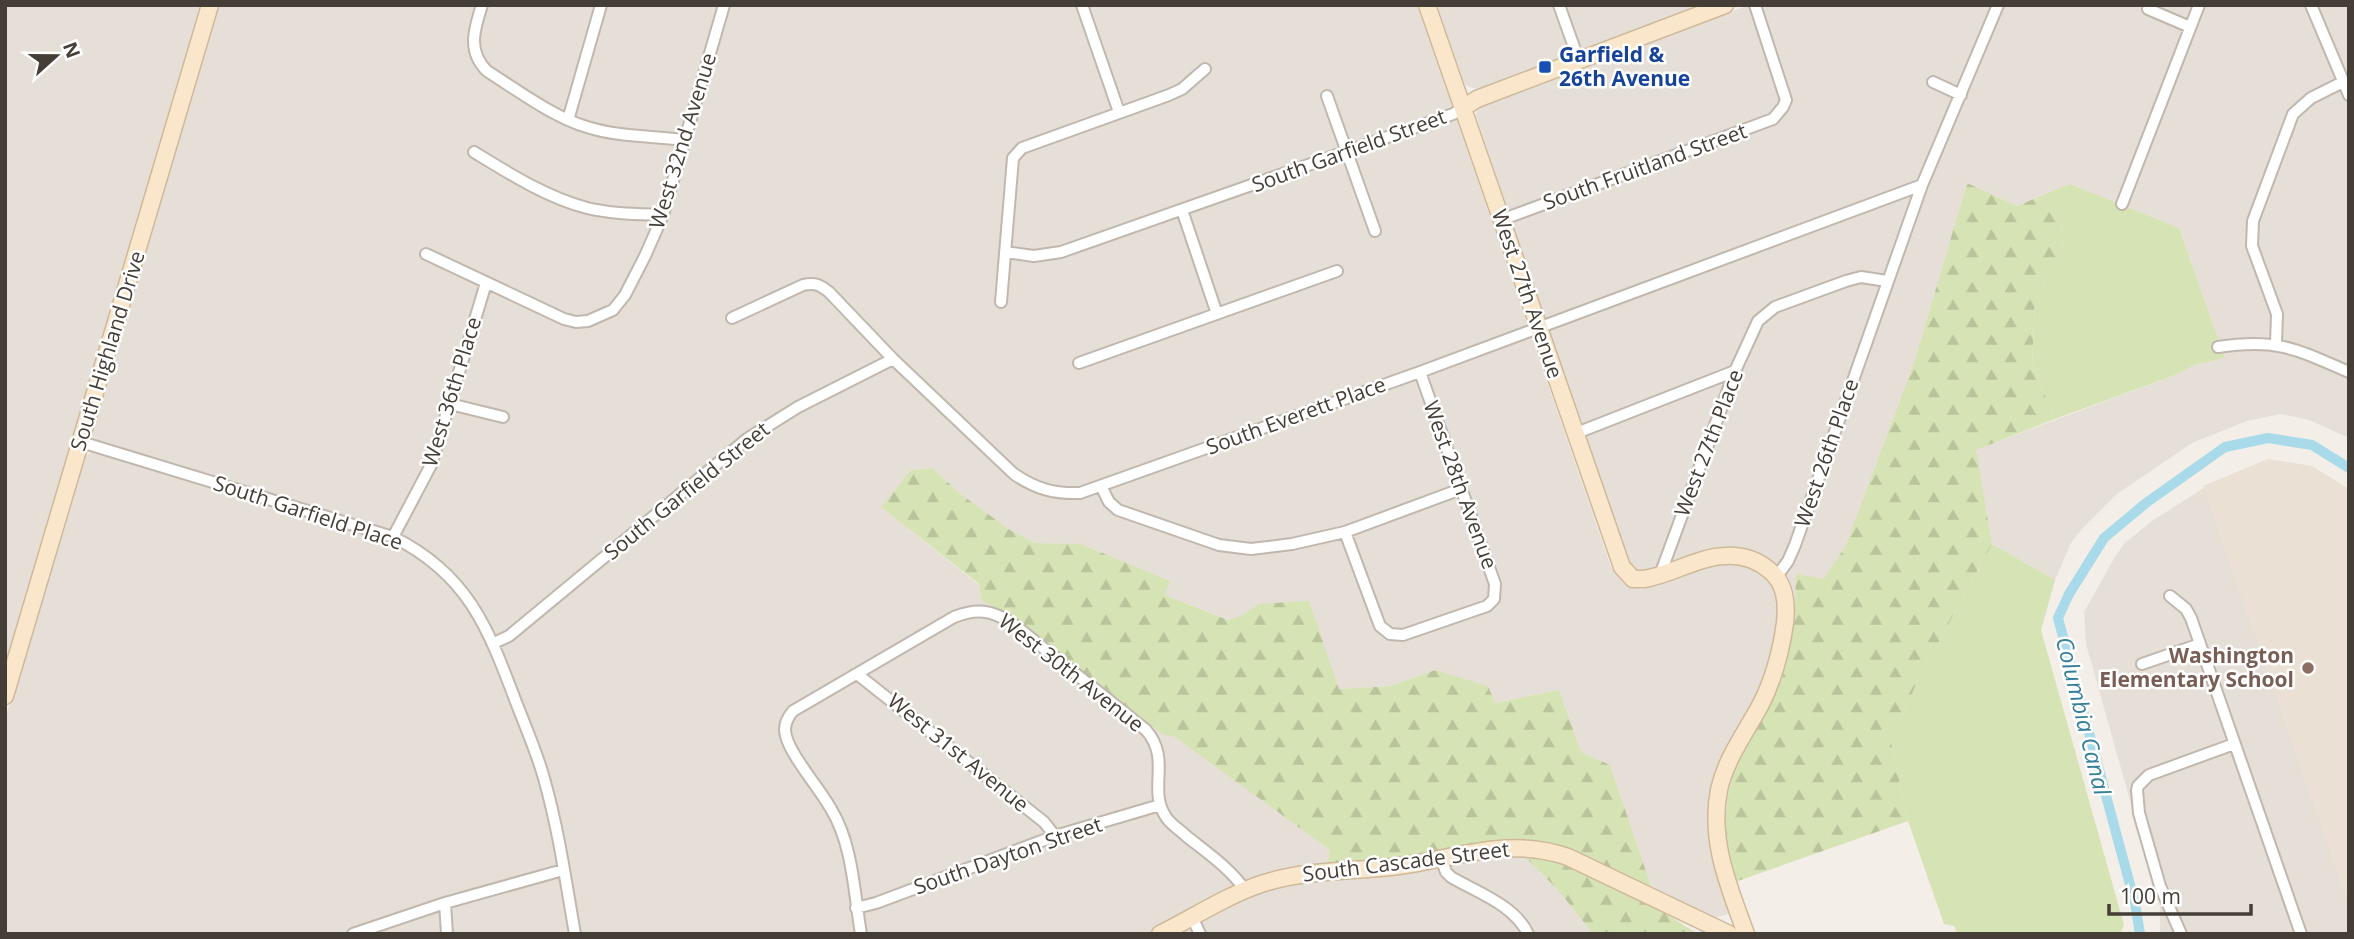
<svg xmlns="http://www.w3.org/2000/svg" width="2354" height="939" font-family="'Open Sans',sans-serif">
<style>
.residential{fill:#e6dfd7}
.education{fill:#eae0d3}
.grass{fill:#d6e3b4}
.forest{fill:url(#forest-firs)}
.lines{fill:none;stroke-linecap:round;stroke-linejoin:round}
.stream{stroke:#a9daea;stroke-width:2.5}
.canal{stroke:#a9daea;stroke-width:10}
.street-casing{stroke:#c0b7ae;stroke-width:14}
.secondary-casing{stroke:#ceb99b;stroke-width:19}
.street{stroke:#fff;stroke-width:10}
.secondary{stroke:#fae7cb;stroke-width:16}
.transit-dot{fill:#1a4fb4;stroke:#fff;stroke-width:2.5}
.education-dot{fill:#8d6e63;stroke:#fff;stroke-width:2.5}
.labels{text-anchor:middle;stroke-width:5;stroke-linejoin:round;paint-order:stroke}
.transit-label{font-size:21px;font-weight:bold;fill:#164399;stroke:#fff;text-anchor:start}
.street-label{font-size:21px;fill:#453e37;stroke:#fff}
.education-label{font-size:21px;font-weight:bold;fill:#785e54;stroke:#fff;text-anchor:end}
.water-label{font-size:23px;font-style:italic;fill:#357f99;stroke:#fff}
</style>
<defs>
<pattern id="forest-firs" width="22" height="20" patternUnits="userSpaceOnUse" patternTransform="scale(1.75)"><rect width="22" height="20" fill="#d6e3b4"/><path d="M5 1l3.5 6h-7zM16 11l3.5 6h-7z" fill="#b9c49b"/></pattern>
</defs>
<rect width="100%" height="100%" fill="#f3eee8"/>
<path class="residential" d="M5,5H202L5,666Z
M217,5H1417L1611,567L1621,581L1627,586L1643,589L1720,561L1759,568L1780,591L1777,655L1717,780L1729,910L1728,914L1715,918L1651,886L1610,765L1581,752L1559,690L1495,703L1435,670L1391,686L1338,689L1325,651L1258,604L1243,615L1229,620L1165,595L1169,581L1081,544L1035,543L1010,530L962,495L932,468L911,470L881,507L979,585L982,601L1014,618L1162,734L1175,736L1330,850L1327,865L1235,888L1149,934H580L534,735L491,626L476,601L448,567L427,550L391,529L95,440L91,434Z
M1437,5H1701L1478,90L1465,85Z
M1749,5H2349V438L2309,420L2281,414L2247,421L2192,443L2117,494L2081,530L2071,543L2055,580L1992,544L1975,450L2175,375L2193,365L2225,358L2179,228L2070,184L2017,206L1967,183L1915,360L1845,547L1829,575L1824,580L1796,574L1795,603L1762,557L1640,573L1634,569L1630,565L1564,376L1476,116L1477,111L1483,106Z
M94,452L379,536L421,559L444,578L461,598L478,624L535,768L543,792L569,934H5V720L84,456Z
M2204,488L2349,905V934H2160V907L2086,644L2084,612L2116,555L2125,543L2152,521Z
M1520,852L1558,890L1593,934H1171L1243,897L1281,884L1437,866Z"/>
<path class="education" d="M2268,459L2312,466L2349,489V906L2203,486Z"/>
<path class="grass" d="M2070,184L2179,228L2225,358L2194,365L2175,375L2055,419L2032,364L2035,299L2063,253L2061,222L2036,198Z
M1992,544L2055,580L2041,630L2124,925L2120,934H1957L1954,926L1944,924L1908,821L1891,742L1917,682Z"/>
<path class="forest" d="M1967,183L2017,206L2036,198L2061,222L2063,253L2035,299L2032,364L2055,419L1976,450L1992,544L1917,682L1891,742L1908,821L1735,882C1724,841 1721,801 1738,761C1750,733 1770,708 1781,680C1794,645 1795,610 1796,574L1824,579L1845,547L1915,360Z
M932,468L962,495L1010,530L1035,543L1081,544L1170,581L1165,595L1228,620L1243,615L1258,604L1309,601L1339,689L1391,686L1435,670L1488,686L1495,703L1559,690L1581,752L1610,765L1651,886L1559,847L1507,841L1381,861L1327,865L1330,850L1175,737L1162,734L1014,618L982,601L979,584L881,507L911,470Z
M1520,852L1586,872L1661,911L1698,934H1593L1558,890Z"/>
<g class="lines">
<path class="stream" d="M1697,927L1707,934"/>
<path class="canal" d="M2140,934L2135,903L2058,618L2069,594L2104,538L2146,503L2225,447L2268,438L2312,445L2349,468"/>
<defs>
<path id="street" d="M482,5C474,30 467,51 487,71C517,90 553,117 587,127C618,137 653,136 685,140
M1082,5L1119,112
M1559,5L1579,61
M2311,5L2349,95
M2148,9L2190,27
M1933,82L1961,95
M1327,96L1375,231
M568,120L601,5
M474,152C510,174 546,197 587,208C612,214 638,214 663,215
M2122,204L2199,5
M1182,210L1217,314
M1501,220L1773,119L1783,107L1786,100L1755,5
M1005,252L1034,256L1061,252L1453,114L1463,108
M426,254L564,319L576,322L588,321L613,310L625,295L645,256L663,215L724,5
M1001,302L1013,158L1022,148L1169,95L1182,89L1205,69
M732,318L803,285C815,282 820,285 829,292L893,359L1014,474C1036,489 1054,494 1080,493L1420,372L1922,185
M2276,344L2277,314L2252,246L2253,221L2293,114L2311,98L2343,82
M2218,347C2277,338 2296,349 2349,372
M1079,363L1337,271
M450,404L503,417
M1574,434L1735,371
M81,442L393,537C468,574 488,628 516,702C526,728 538,755 545,782C559,832 566,883 575,934
M1101,486L1109,502L1118,510L1219,545L1251,549L1292,544L1345,532L1461,489
M1345,532L1380,626L1390,634L1403,635L1487,606L1494,599L1495,584L1420,372
M393,537L431,465L486,283
M1660,575L1735,371L1758,321L1775,307L1846,281L1861,277L1887,281
M1777,576L1788,561L1795,545L1922,185L1998,5
M2170,596L2186,609L2191,618L2301,934
M494,643L509,636L747,439L798,407L893,359
M2142,664L2200,644
M857,674L1044,822L1055,836
M1441,858L1446,872L1451,877C1476,892 1515,905 1528,934
M445,903L447,934
M856,908L876,903L1055,836L1160,805
M1192,917L1200,934
M353,934L445,903L563,870
M861,934C854,893 853,845 831,809C820,789 791,756 786,736C783,726 787,718 793,711L954,617C977,608 991,610 1012,623L1146,730C1172,760 1147,789 1166,817C1170,824 1179,829 1185,835C1206,852 1230,868 1245,890
M2181,934L2160,886L2139,813L2137,790L2138,786L2149,775L2234,744"/>
<path id="secondary" d="M1427,5L1622,567L1633,579H1644C1671,575 1697,557 1725,556C1741,555 1757,560 1769,570C1786,583 1787,604 1785,623C1781,652 1774,678 1761,704C1746,732 1726,758 1719,790C1709,841 1729,887 1746,934
M1463,108L1477,99L1725,5
M5,696L210,5
M1160,934C1194,917 1226,896 1261,884C1306,869 1353,872 1399,866C1459,858 1508,836 1568,857L1729,934"/>
</defs>
<use href="#street" class="street-casing"/>
<use href="#secondary" class="secondary-casing"/>
<use href="#street" class="street"/>
<use href="#secondary" class="secondary"/>
</g>
<rect class="transit-dot" x="1538" y="60" width="14" height="14" rx="3.5"/>
<circle class="education-dot" cx="2308" cy="668" r="7"/>
<g class="labels">
<g class="transit-label">
<text x="1559" y="62">Garfield &amp;<tspan x="1559" dy="24">26th Avenue</tspan></text>
</g>
<g class="street-label">
<text transform="translate(683 141) rotate(-73)" y="7">West 32nd Avenue</text>
<text transform="translate(1349 151) rotate(-20)" y="7">South Garfield Street</text>
<text transform="translate(1645 167) rotate(-20)" y="7">South Fruitland Street</text>
<text transform="translate(1527 294) rotate(71)" y="7">West 27th Avenue</text>
<text transform="translate(108 351) rotate(-73)" y="7">South Highland Drive</text>
<text transform="translate(452 392) rotate(-73)" y="7">West 36th Place</text>
<text transform="translate(1296 416) rotate(-20)" y="7">South Everett Place</text>
<text transform="translate(1709 443) rotate(-69)" y="7">West 27th Place</text>
<text transform="translate(1827 453) rotate(-71)" y="7">West 26th Place</text>
<text transform="translate(1460 485) rotate(70)" y="7">West 28th Avenue</text>
<text transform="translate(687 491) rotate(-39)" y="7">South Garfield Street</text>
<text transform="translate(308 513) rotate(18)" y="7">South Garfield Place</text>
<text transform="translate(1071 673) rotate(38)" y="7">West 30th Avenue</text>
<text transform="translate(958 753) rotate(39)" y="7">West 31st Avenue</text>
<text transform="translate(1008 856) rotate(-19)" y="7">South Dayton Street</text>
<text transform="translate(1406 862) rotate(-7)" y="7">South Cascade Street</text>
</g>
<g class="education-label">
<text x="2294" y="663">Washington<tspan x="2294" dy="24">Elementary School</tspan></text>
</g>
<g class="water-label">
<text transform="translate(2083 716) rotate(76)" y="8">Columbia Canal</text>
</g>
</g>
<rect width="2354" height="939" fill="none" stroke="#453e37" stroke-width="14"/>
<g transform="translate(56 56) rotate(69)" stroke="#ffffff" stroke-width="5" paint-order="stroke">
<path d="M0-5L12 26L0 18L-12 26Z" fill="#453e37"/>
<text y="-10" font-size="19" font-weight="bold" text-anchor="middle" fill="#453e37">N</text>
</g>
<path d="M2109 904v10h142v-10" fill="none" stroke="#453e37" stroke-width="3.5"/>
<text x="2120" y="904" font-size="21" fill="#453e37" stroke="#ffffff" stroke-width="5" paint-order="stroke">100 m</text>
</svg>
